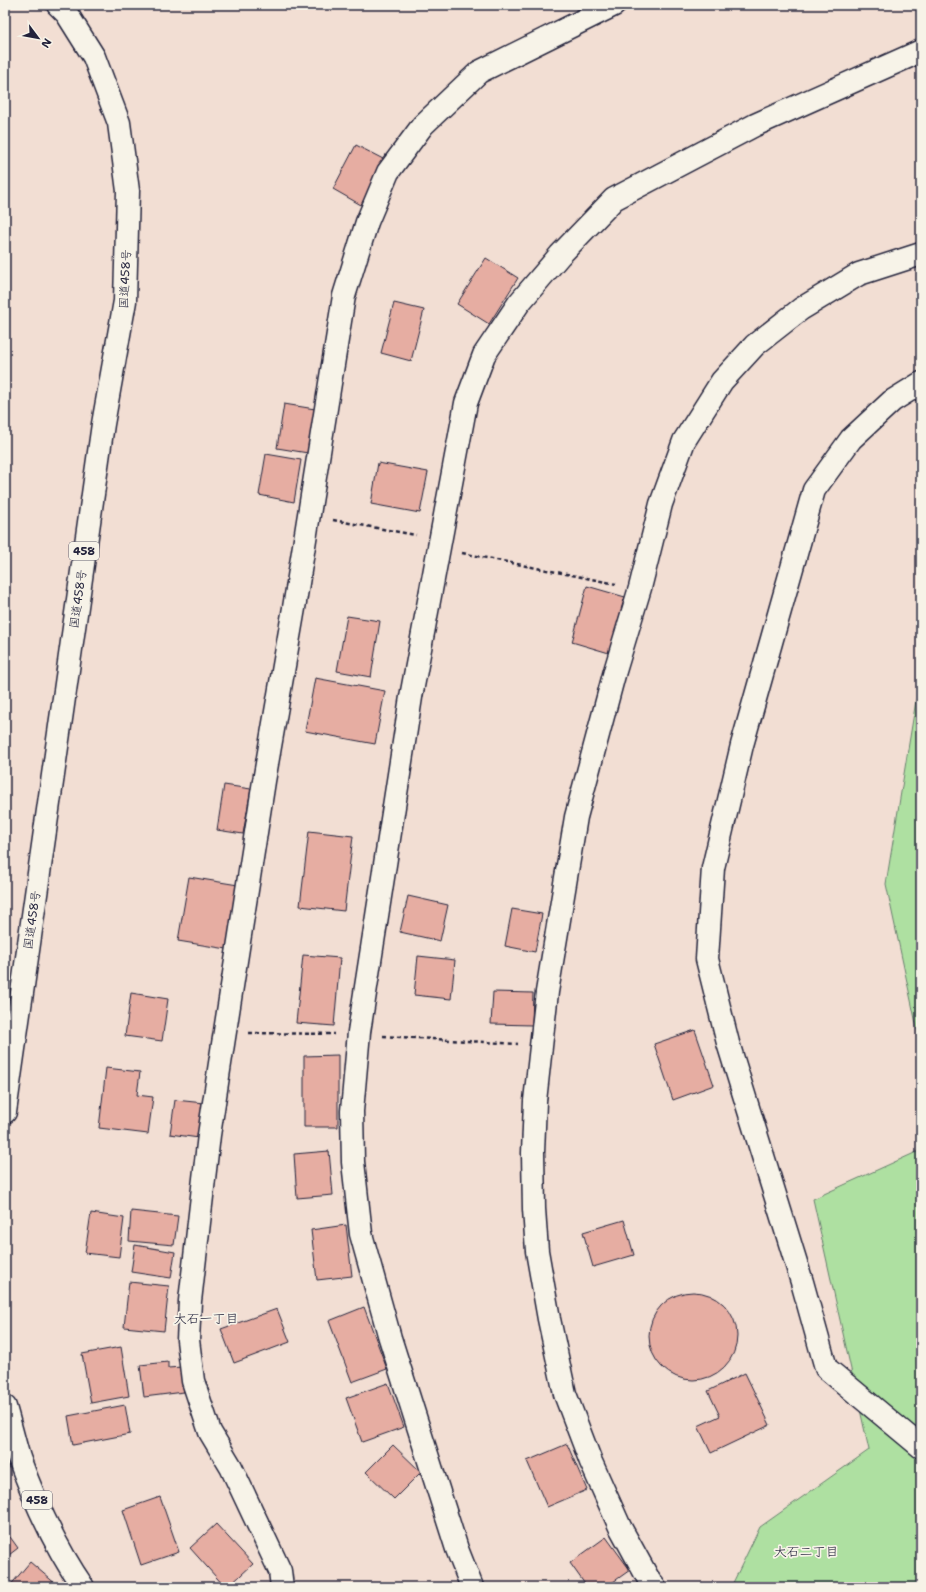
<svg xmlns="http://www.w3.org/2000/svg" width="926" height="1592" font-family="'Shantell Sans','Klee One',sans-serif">
<style>
.green{fill:#aee0a1;stroke:#68816e}
.building{fill:#e6ada2;stroke:#22223b}
.lines{fill:none;stroke-linecap:round;stroke-linejoin:round}
.street-casing{stroke:#22223b;stroke-width:25}
.highway-casing{stroke:#22223b;stroke-width:25}
.path{stroke:#22223b;stroke-width:2.5;stroke-dasharray:4 3;stroke-linecap:butt}
.street{stroke:#f7f3e8;stroke-width:22}
.highway{stroke:#f7f3e8;stroke-width:22}
.labels{text-anchor:middle;stroke-width:3.5;stroke-linejoin:round;paint-order:stroke}
.shield{fill:#f7f3e8;stroke:#62616f;stroke-width:1}
.shield-label{font-size:11px;font-weight:bold;fill:#22223b}
.street-label{font-size:12px;fill:#22223b;stroke:#f7f3e8}
.neighbourhood-label{font-size:13px;fill:#22223b;stroke:#f7f3e8}
</style>
<rect width="100%" height="100%" fill="#f2ded3"/>
<filter id="ink" filterUnits="userSpaceOnUse"><feTurbulence type="fractalNoise" baseFrequency=".025" numOctaves="2"/><feDisplacementMap in="SourceGraphic" scale="8" xChannelSelector="R" yChannelSelector="G"/><feConvolveMatrix kernelMatrix="1 2 1 2 8 2 1 2 1" color-interpolation-filters="sRGB"/></filter>
<g filter="url(#ink)">
<path class="green" d="M921,670V1047L886,884Z
M921,1150V1587H731L760,1527L869,1450L813,1199Z"/>
<path class="building" d="M356,145L385,160L361,205L333,189Z
M486,258L518,278L489,324L457,304Z
M394,303L424,310L411,361L381,353Z
M284,404L315,409L308,453L277,448Z
M266,454L301,460L294,502L259,495Z
M378,463L428,472L420,513L371,504Z
M587,586L625,597L609,653L572,642Z
M347,616L380,621L371,677L337,671Z
M315,678L385,691L375,744L305,731Z
M224,785L251,789L243,834L217,830Z
M309,831L353,836L344,911L300,906Z
M189,877L238,885L227,949L178,941Z
M408,896L448,905L440,941L400,932Z
M512,909L542,914L535,952L505,946Z
M303,955L340,958L334,1026L296,1023Z
M418,956L455,960L451,999L414,995Z
M493,992L533,993L532,1025L491,1024Z
M131,993L168,999L162,1041L125,1036Z
M695,1030L714,1085L673,1100L654,1044Z
M338,1055V1127H304V1056Z
M106,1068L140,1072L137,1095L153,1097L148,1134L99,1128Z
M175,1100L204,1103L199,1138L170,1134Z
M329,1151L333,1195L297,1198L294,1154Z
M131,1211L178,1216L174,1245L129,1241Z
M91,1213L124,1218L119,1257L85,1253Z
M624,1220L634,1255L593,1267L583,1232Z
M346,1225L352,1276L317,1280L311,1230Z
M135,1245L175,1252L171,1278L131,1272Z
M129,1282L169,1286L164,1331L124,1327Z
M649 1336a44 44 0 1 1 88 0a44 44 0 1 1-88 0Z
M364,1307L387,1369L352,1382L329,1321Z
M277,1309L290,1342L234,1363L221,1329Z
M121,1347L129,1396L91,1403L82,1354Z
M168,1362V1368L182,1367L184,1392L144,1397L140,1365Z
M745,1373L770,1425L711,1453L698,1426L720,1416L708,1391Z
M388,1383L404,1427L362,1442L346,1398Z
M125,1405L130,1434L73,1445L68,1416Z
M567,1444L587,1490L547,1507L527,1461Z
M393,1445L421,1472L394,1499L366,1472Z
M160,1497L179,1552L141,1565L123,1510Z
M216,1524L253,1564L228,1587H225L190,1548Z
M5,1530L18,1548L5,1558Z
M606,1537L630,1570L606,1587H587L570,1563Z
M30,1562L57,1585L55,1587H9Z"/>
<g class="lines">
<defs>
<path id="street" d="M921,383L892,401L851,439L814,490L742,745L713,868L707,959L728,1043L802,1282L826,1368L921,1447
M282,1587L280,1571L231,1467L210,1432L193,1381L188,1340L190,1301L209,1135L221,1057L264,781L294,608L344,296L367,222L388,172L423,125L479,72L614,5
M472,1587L457,1549L390,1338L361,1234L353,1162L352,1111L359,1032L411,697L466,403L484,355L519,303L560,255L614,199L755,125L921,51
M655,1587L648,1578L620,1527L591,1462L565,1394L549,1319L537,1251L534,1209L533,1153L535,1101L547,992L576,817L615,671L640,588L661,504L684,441L722,381L755,345L801,309L859,274L921,254"/>
<path id="highway" d="M5,1112L103,424L125,301L128,191L119,123L94,57L67,14L58,5
M5,1407C10,1424 14,1441 19,1458C35,1502 56,1548 83,1587"/>
</defs>
<use href="#street" class="street-casing"/>
<use href="#highway" class="highway-casing"/>
<path class="path" d="M333,520L416,535
M462,553L616,584
M249,1033L334,1034
M383,1036L518,1044"/>
<use href="#street" class="street"/>
<use href="#highway" class="highway"/>
</g>
</g>
<g class="labels">
<g class="shield">
<rect x="69" y="542" width="30" height="18" rx="3"/>
<rect x="22" y="1491" width="30" height="18" rx="3"/>
</g>
<g class="shield-label">
<text x="84" y="555">458</text>
<text x="37" y="1504">458</text>
</g>
<g class="street-label">
<text transform="translate(125 279) rotate(-87)" y="4">国道458号</text>
<text transform="translate(78 599) rotate(-82)" y="4">国道458号</text>
<text transform="translate(32 920) rotate(-82)" y="4">国道458号</text>
</g>
<g class="neighbourhood-label">
<text x="206" y="1323">大石一丁目</text>
<text x="806" y="1556">大石二丁目</text>
</g>
</g>
<rect width="926" height="1592" fill="none" stroke="#f7f3e8" stroke-width="20"/>
<rect x="10" y="10" width="906" height="1572" fill="none" stroke="#22223b" stroke-width="1.5" filter="url(#ink)"/>
<g transform="translate(38 38) rotate(122)" stroke="#f7f3e8" stroke-width="3" paint-order="stroke">
<path d="M0-3L7 15L0 10L-7 15Z" fill="#22223b"/>
<text y="-6" font-size="11" font-weight="bold" text-anchor="middle" fill="#22223b">N</text>
</g>
</svg>
